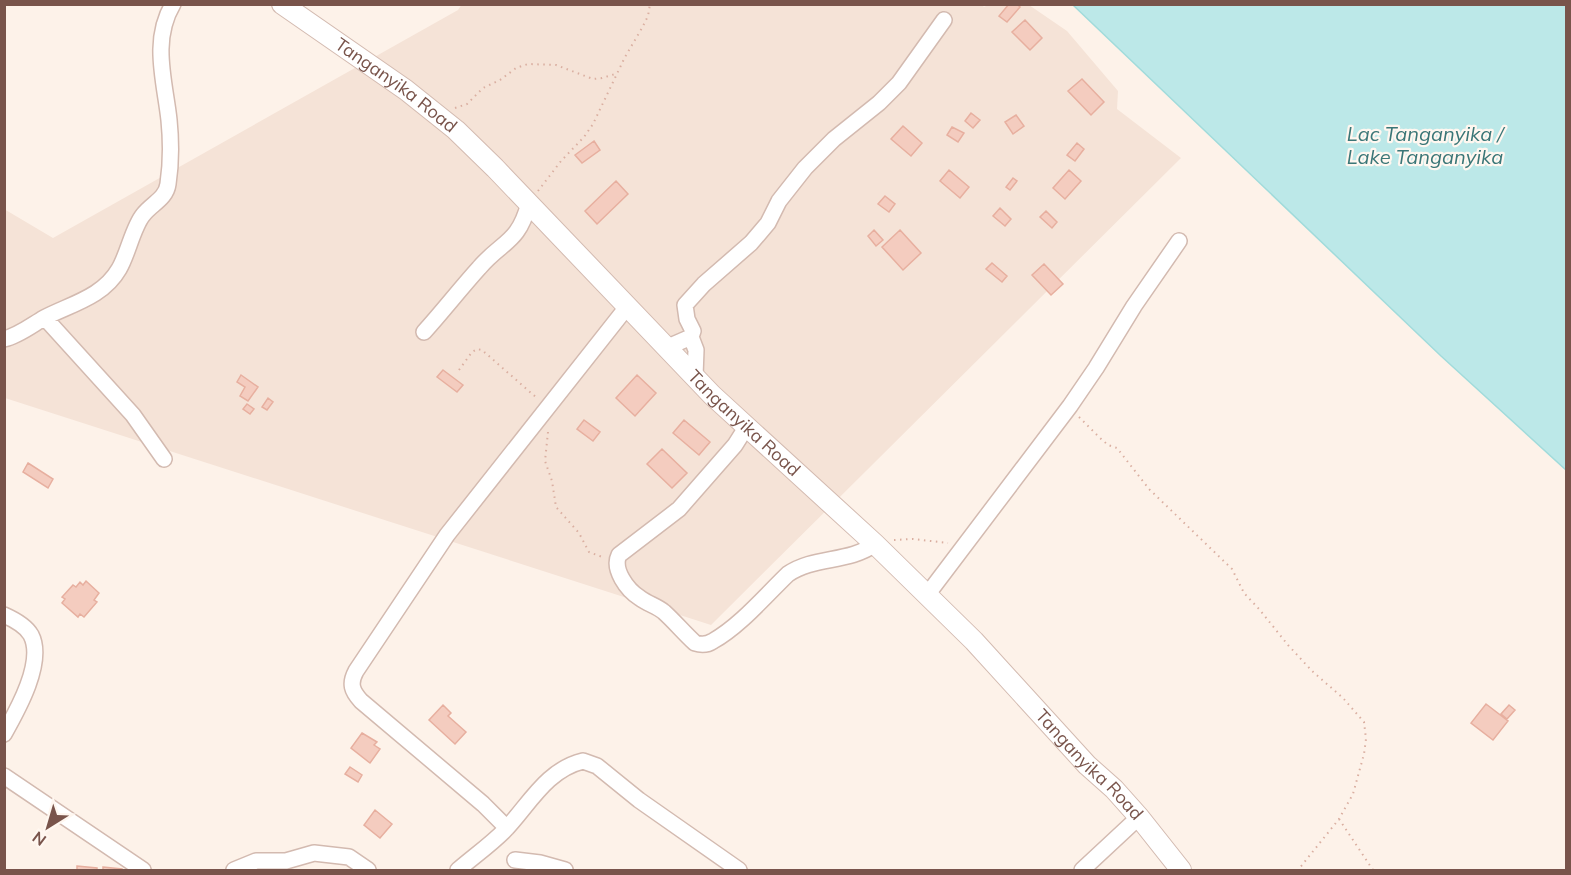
<svg xmlns="http://www.w3.org/2000/svg" width="1571" height="875" font-family="Mulish,sans-serif">
<style>
.residential{fill:#f5e3d7}
.water{fill:#bce8e8;stroke:#a1dbdb;stroke-width:1.5}
.building{fill:#f4ccbf;stroke:#e7af9f;stroke-width:1.5}
.lines{fill:none;stroke-linecap:round;stroke-linejoin:round}
.minor-casing{stroke:#d3bab0;stroke-width:18}
.tertiary-casing{stroke:#d3bab0;stroke-width:22}
.path{stroke:#daafa1;stroke-width:2;stroke-dasharray:1.5 4.5;stroke-linecap:butt}
.minor{stroke:#fff;stroke-width:15}
.tertiary{stroke:#fff;stroke-width:20}
.labels{text-anchor:middle;stroke-width:4.5;stroke-linejoin:round;paint-order:stroke}
.street-label{font-size:18px;fill:#79544b;stroke:#fff7f0}
.water-label{font-size:20px;font-style:italic;fill:#3a7677;stroke:#fff7f0}
</style>
<rect width="100%" height="100%" fill="#fdf2e9"/>
<path class="residential" d="M462,4H981L984,7L988,5H1029L1067,31L1118,91L1117,109L1181,158L711,625L5,398L4,209L53,238L458,10Z"/>
<path class="water" d="M1073,5H1566V470L1441,356Z"/>
<path class="building" d="M1009,4H1017L1020,7L1007,22L999,16Z
M1025,20L1042,38L1030,50L1012,32Z
M1082,79L1104,102L1091,115L1068,91Z
M971,113L980,120L973,128L965,121Z
M1016,115L1024,126L1013,134L1005,122Z
M903,126L922,143L911,156L891,139Z
M952,127L964,133L958,142L947,135Z
M594,141L600,150L582,163L575,155Z
M1077,143L1084,149L1075,161L1067,155Z
M949,170L969,187L960,198L940,181Z
M1069,170L1081,181L1065,199L1053,188Z
M1013,178L1017,181L1010,190L1006,187Z
M616,181L628,194L597,224L585,211Z
M885,196L895,204L889,212L878,204Z
M1000,208L1011,219L1005,226L993,216Z
M1046,211L1057,222L1052,228L1040,217Z
M874,230L883,240L876,246L868,236Z
M900,230L921,253L903,270L882,247Z
M992,263L1007,276L1002,282L986,269Z
M1044,264L1063,284L1051,295L1032,275Z
M443,370L463,385L457,392L437,377Z
M241,375L258,387L248,401L240,396L245,387L237,382Z
M637,375L656,393L635,416L616,398Z
M268,398L273,402L267,410L262,407Z
M247,404L254,409L250,414L243,409Z
M584,420L600,432L593,441L577,429Z
M684,420L710,442L699,455L673,433Z
M662,449L687,473L672,488L647,464Z
M28,463L53,479L48,488L23,472Z
M86,581L99,593L94,600L97,602L84,617L80,614L78,617L62,603L65,599L62,597L73,585L76,587L80,582L83,585Z
M1486,704L1508,721L1493,740L1471,723Z
M443,705L451,713L448,716L466,732L455,744L429,720Z
M1509,705L1515,710L1507,719L1501,714Z
M362,733L377,742L374,745L380,749L370,763L351,748Z
M350,767L362,775L358,782L345,774Z
M375,810L392,824L380,838L364,825Z
M77,866L97,868V870H77Z
M103,867L122,869V870H103Z"/>
<g class="lines">
<defs>
<path id="minor" d="M45,318L133,415L164,459
M424,332C443,311 460,289 479,268C503,240 518,244 529,203
M691,337L696,350L695,376
M4,339C18,336 32,325 44,318C71,304 103,297 119,269C128,254 133,227 143,215C151,204 166,199 168,184C171,164 171,140 169,120C165,82 151,41 173,4
M668,347L691,337L693,331L687,319L685,305L704,284L751,243L768,223L779,201L805,168L834,139L879,103L899,83L944,20
M747,426L735,445L679,509L619,555C612,569 627,590 640,598C648,604 657,606 664,612C675,622 684,633 695,643C701,645 707,645 713,641C740,626 766,595 788,574C814,556 849,563 875,544
M927,595L1070,406L1096,368L1134,306L1179,241
M4,615C13,619 26,626 31,635C45,662 17,711 4,734
M4,776L143,870
M507,828L483,804L361,701C352,691 349,684 356,671L447,535L627,307
M515,860L540,863L565,870
M234,870L256,861H286L314,853L349,857L368,870
M458,870C473,857 490,845 504,831C529,805 546,770 583,761L597,766L639,800L739,870
M1082,870L1139,817"/>
<g id="tertiary">
<path id="s1" d="M282,4L406,90L456,130L495,168L712,395L875,544L974,641L1087,765L1114,789L1139,817L1181,870"/>
</g>
</defs>
<use href="#minor" class="minor-casing"/>
<use href="#tertiary" class="tertiary-casing"/>
<path class="path" d="M455,108L467,104L483,88L500,80L516,68L528,64L556,65L593,79L602,78L615,74
M538,191L561,161L584,137L593,124L625,57L642,28L648,16L650,4
M459,370L472,352L477,349L482,350L538,399
M1079,417L1099,437L1108,445L1117,448L1149,489L1232,569L1244,593L1259,609L1288,645L1312,671L1343,698L1364,722L1366,739L1364,754L1353,794L1339,819L1298,870
M548,432L545,461L552,481L556,507L579,533L589,552L605,558
M894,540L913,539L948,543
M1339,819L1373,870"/>
<use href="#minor" class="minor"/>
<use href="#tertiary" class="tertiary"/>
</g>
<g class="labels">
<g class="street-label">
<text dy="6" stroke="none"><textPath href="#s1" startOffset="140">Tanganyika Road</textPath></text>
<text dy="6" stroke="none"><textPath href="#s1" startOffset="626">Tanganyika Road</textPath></text>
<text dy="6" stroke="none"><textPath href="#s1" startOffset="1112">Tanganyika Road</textPath></text>
</g>
<g class="water-label">
<text x="1425" y="141">Lac Tanganyika /<tspan x="1425" dy="23">Lake Tanganyika</tspan></text>
</g>
</g>
<rect width="1571" height="875" fill="none" stroke="#79544b" stroke-width="12"/>
<g transform="translate(48 827) rotate(217)" stroke="#fff7f0" stroke-width="4.5" paint-order="stroke">
<path d="M0-4.5L10 22L0 15L-10 22Z" fill="#79544b"/>
<text y="-9" font-size="16" font-weight="bold" text-anchor="middle" fill="#79544b">N</text>
</g>
</svg>
